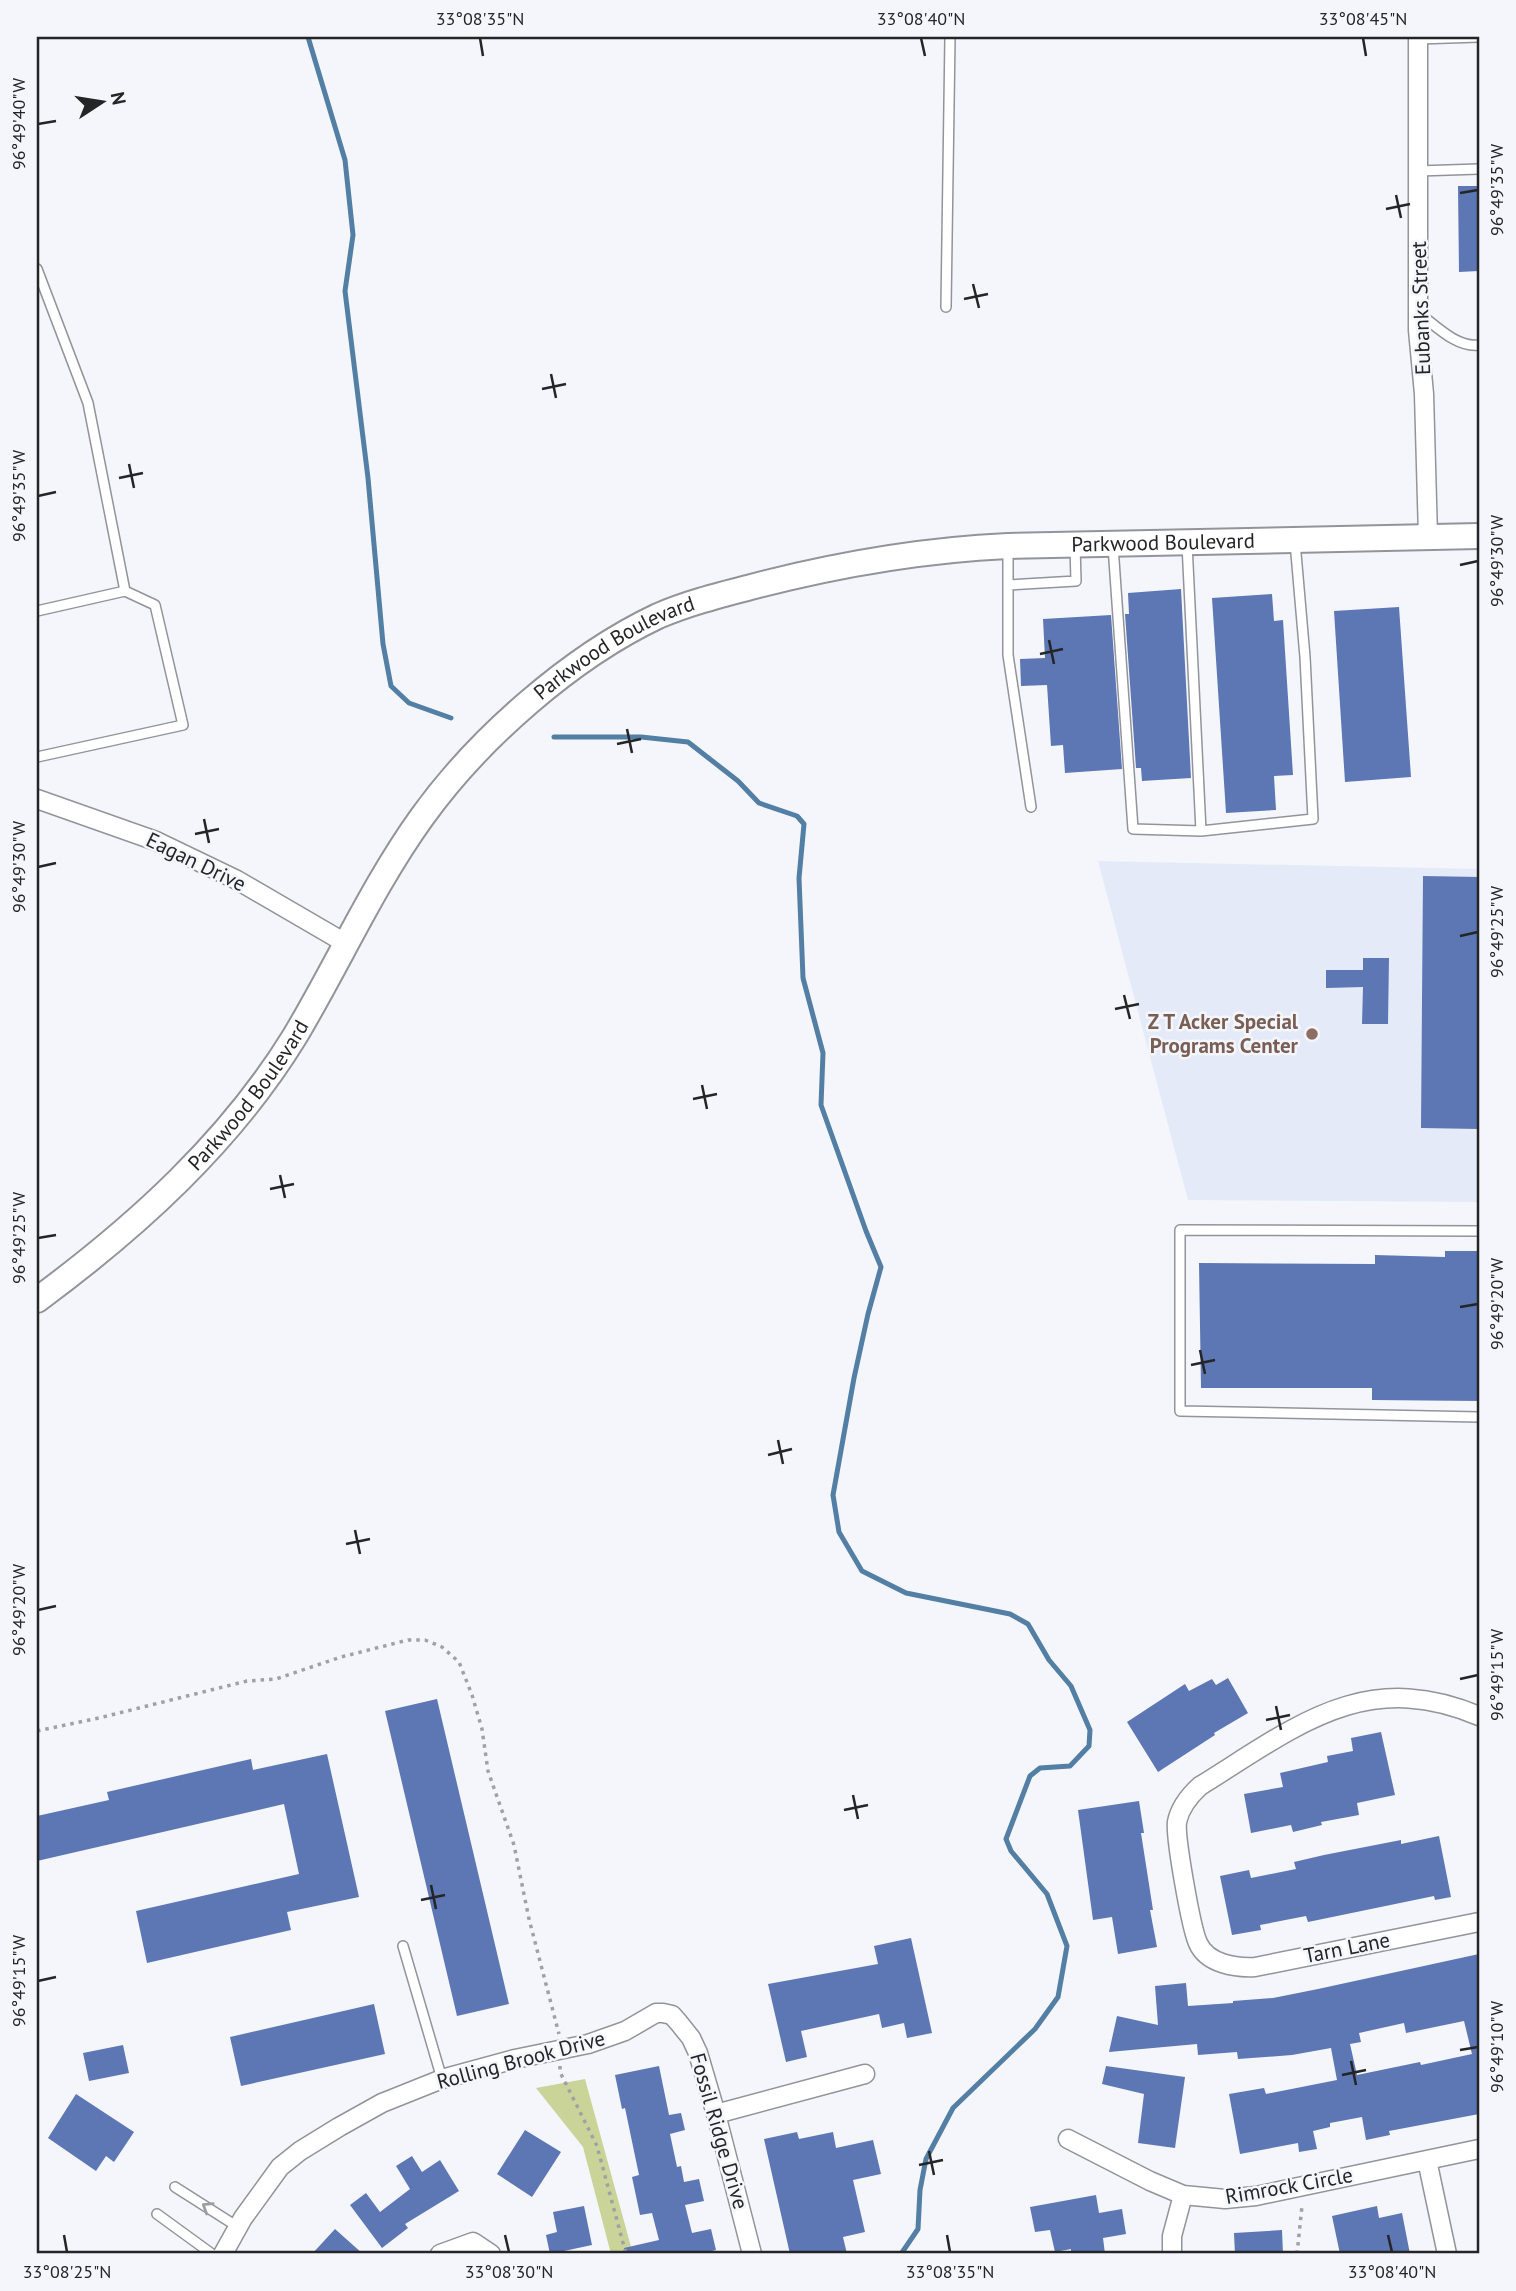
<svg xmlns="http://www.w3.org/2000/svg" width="1516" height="2291" font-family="'PT Sans',sans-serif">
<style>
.built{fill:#e4eaf7}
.green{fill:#cad499}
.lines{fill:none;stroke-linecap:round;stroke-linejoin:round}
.stream{stroke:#537fa4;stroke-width:5}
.building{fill:#5d76b4;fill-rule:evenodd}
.lane-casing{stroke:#92949a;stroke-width:12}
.street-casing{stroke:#92949a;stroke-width:21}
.secondary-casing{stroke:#92949a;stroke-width:28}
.path{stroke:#a0a1a6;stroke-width:3.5;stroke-dasharray:3.5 5;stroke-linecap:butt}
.lane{stroke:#fff;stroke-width:9}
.street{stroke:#fff;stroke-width:18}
.secondary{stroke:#fff;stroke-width:24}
.oneway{stroke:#9c9d9e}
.ticks{fill:none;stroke:#242527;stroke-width:2.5}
.education-dot{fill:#8d6e63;stroke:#f4f6fc;stroke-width:2.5}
.labels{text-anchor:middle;stroke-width:5;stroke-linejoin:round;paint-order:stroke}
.street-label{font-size:21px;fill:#242527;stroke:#f4f6fc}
.education-label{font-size:21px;font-weight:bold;fill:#785e54;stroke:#f4f6fc;text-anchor:end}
.neatline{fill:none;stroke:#242527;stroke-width:2.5}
.ticks-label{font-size:18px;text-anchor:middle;fill:#242527}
</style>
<rect width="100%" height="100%" fill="#f4f6fc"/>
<path class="built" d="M1098,861L1479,869V1202L1188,1200Z"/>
<path class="green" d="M585,2079L633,2254H611L583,2147L536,2088Z"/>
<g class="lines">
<path class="stream" d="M308,37L345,160L353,235L345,291L368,478L383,644L391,686L409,703L451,718
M554,737H641L688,742L738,781L759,803L797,816L804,824L799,878L803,978L823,1053L821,1105L866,1231L881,1267L868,1314L854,1378L833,1495L839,1532L862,1571L906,1593L1010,1614L1028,1624L1049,1660L1071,1686L1090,1730L1089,1746L1070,1766L1040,1768L1030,1776L1006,1839L1011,1851L1047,1894L1067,1946L1058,1997L1035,2029L953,2108L926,2159L920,2190L918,2229L901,2254"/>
</g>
<path class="building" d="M1458,186H1479V271L1459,272Z
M1181,589L1191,778L1142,781L1141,768H1136L1125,614H1129L1128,593Z
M1272,594L1274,621L1283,620L1293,775L1274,776L1276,810L1226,813L1212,598Z
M1399,607L1411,777L1345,782L1334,611Z
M1111,615L1122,769L1065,773L1063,745L1051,746L1047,685L1021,686L1020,659L1045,658L1043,619Z
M1423,876L1479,877V1129L1421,1128Z
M1363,958H1389L1388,1024H1362L1363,987L1326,988V970H1363Z
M1445,1251H1479V1401L1372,1400V1388H1201L1199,1263L1375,1264V1255L1445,1257Z
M1228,1678L1248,1713L1214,1733L1215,1735L1158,1772L1127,1722L1185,1684L1189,1691L1212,1679L1216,1685Z
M437,1699L509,2004L457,2016L385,1711Z
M1381,1732L1395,1795L1357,1803L1359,1815L1321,1822L1322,1825L1293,1832L1291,1825L1251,1833L1244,1794L1283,1787L1280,1773L1328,1762L1327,1756L1353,1751L1351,1738Z
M327,1754L359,1897L287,1912L291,1930L147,1963L136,1911L299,1874L284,1804L37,1861V1816L109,1800L107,1792L251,1759L253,1770Z
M1139,1801L1144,1833H1141L1153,1910H1150L1157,1947L1118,1954L1112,1917L1093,1920L1078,1810Z
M1439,1836L1451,1897L1435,1900L1434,1896L1308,1922L1306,1916L1260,1925L1261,1930L1232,1935L1220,1876L1249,1870L1251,1878L1296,1869L1294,1862L1324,1855L1401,1840V1844Z
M911,1938L932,2033L907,2038L904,2023L882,2028L879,2014L801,2031L807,2057L786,2062L768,1984L878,1964L874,1946Z
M1479,1954V2114L1389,2131L1390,2135L1366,2140L1362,2117L1330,2123V2127L1313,2131L1317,2149L1299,2152L1298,2143L1240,2154L1229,2094L1264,2088L1266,2094L1337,2080L1331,2048L1292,2055L1238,2059L1237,2052L1198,2055L1197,2044L1109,2052L1117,2016L1158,2025L1155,1986L1186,1983L1188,2006L1233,2003V2001L1273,1998L1318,1989ZM1464,2021L1472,2054L1421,2065L1420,2062L1357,2075L1350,2044L1361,2042L1359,2033L1404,2023L1406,2033Z
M374,2004L385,2054L241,2086L230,2037Z
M123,2045L129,2073L89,2081L83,2053Z
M659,2066L669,2115L681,2113L685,2130L670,2134L677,2167L681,2166L684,2182L699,2179L704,2201L685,2205L692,2233L711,2229L716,2250L699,2254H625L624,2248L659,2240L652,2213L640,2215L632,2177L639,2175L625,2108L622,2109L615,2075Z
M1106,2066L1185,2077L1175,2148L1138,2143L1144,2094L1102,2084Z
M76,2094L134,2132L114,2162L106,2156L96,2171L48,2138Z
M525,2130L561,2152L532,2197L497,2174Z
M797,2132L799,2139L833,2132L836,2148L873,2140L881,2174L853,2180L865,2232L843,2237L847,2254H790L764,2139Z
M412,2156L422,2172L440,2160L459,2191L405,2224L408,2228L382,2248L350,2205L366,2193L380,2212L410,2189L396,2166Z
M1096,2195L1099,2213L1122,2209L1126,2234L1103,2238L1105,2254H1071V2249L1055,2252L1050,2230L1035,2232L1030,2207Z
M584,2206L592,2245L550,2254L546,2235L557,2232L553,2212Z
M1377,2206L1379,2218L1402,2213L1410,2254H1340L1332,2216Z
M335,2229L363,2254H312Z
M1282,2230L1283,2254H1235L1234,2233Z"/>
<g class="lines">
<defs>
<path id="lane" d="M1418,39L1479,37
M1418,171L1479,169
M37,269L88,403L125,591L37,611
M946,307L950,37
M1420,314C1436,326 1457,348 1479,345
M1187,544L1201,831
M1113,546L1133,829L1201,831L1313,819L1305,657L1295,542
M1008,548V655L1031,807
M1008,585L1076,581L1075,546
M37,757L183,725L155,605L125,591
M1479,1231L1180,1230V1411L1479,1417
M403,1946L442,2079
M175,2187L238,2227
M157,2214L212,2254"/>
<path id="street" d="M1418,37V330L1424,394L1428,537
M37,799L156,841L237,880L347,944
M1479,1716C1364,1667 1294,1728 1200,1786C1189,1796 1180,1807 1177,1822C1175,1837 1191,1928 1198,1943C1207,1964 1236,1968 1255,1967L1479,1922
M716,2114L865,2074
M1068,2139L1150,2181L1183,2195L1225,2199L1256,2196L1479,2149
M1427,2160L1447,2254
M223,2254L243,2218L280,2167L300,2151L339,2127L382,2103L442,2079L515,2059L588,2044L625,2031L656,2013H663L672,2015L679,2023L691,2038L698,2053L716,2114L752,2254
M440,2254L473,2242L491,2254
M1172,2254V2236L1183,2195"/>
<g id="secondary">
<path id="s1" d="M37,1300C136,1227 230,1142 295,1036C338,964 373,885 422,817C478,739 571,657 658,616C688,603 720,595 751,587C835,565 921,550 1008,546L1479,536"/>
</g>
</defs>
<use href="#lane" class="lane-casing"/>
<use href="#street" class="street-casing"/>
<use href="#secondary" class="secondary-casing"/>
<path class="path" d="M37,1731L99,1718L247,1681L276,1679L341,1657L408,1640H425L442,1647L459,1662L472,1695L482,1729L488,1771L514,1845L529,1919L559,2034
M560,2066V2072L597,2146L626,2254
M1297,2254L1302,2206"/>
<use href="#lane" class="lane"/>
<use href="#street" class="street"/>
<use href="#secondary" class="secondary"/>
</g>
<defs><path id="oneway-chevron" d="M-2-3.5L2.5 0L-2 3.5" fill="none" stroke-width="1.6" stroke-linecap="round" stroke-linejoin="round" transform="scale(1.75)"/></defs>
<use class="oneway" href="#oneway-chevron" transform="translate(207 2207) rotate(-148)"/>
<path class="ticks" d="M480,38L483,56M921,38L925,56M1363,38L1366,56M38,124L56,121M1460,193L1478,190M1396,195L1401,218M1386,209L1410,204M973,284L979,308M964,299L988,294M551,374L556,398M542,389L566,384M129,464L134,488M119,478L143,473M38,496L56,492M1460,565L1478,561M1049,640L1054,664M1040,654L1063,649M627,729L632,753M617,744L641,739M204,819L209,843M195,834L219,829M38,867L56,863M1460,936L1478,932M1124,995L1130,1019M1115,1009L1139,1004M702,1085L707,1109M693,1099L717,1094M280,1175L285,1198M270,1189L294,1184M38,1238L56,1235M1460,1307L1478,1304M1200,1350L1205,1374M1191,1365L1215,1360M778,1440L783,1464M768,1455L792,1449M355,1530L360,1554M346,1544L370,1539M38,1610L56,1606M1460,1679L1478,1675M1276,1706L1281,1730M1266,1720L1290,1715M853,1795L858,1819M844,1810L868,1805M431,1885L436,1909M421,1900L445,1895M38,1981L56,1977M1460,2050L1478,2047M1351,2061L1356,2085M1342,2075L1366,2070M929,2151L934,2175M919,2165L943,2160M64,2235L67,2252M505,2235L509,2252M947,2235L950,2252M1388,2235L1392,2252"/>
<circle class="education-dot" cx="1312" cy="1034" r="7"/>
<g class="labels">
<g class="street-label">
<text transform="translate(1421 308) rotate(-92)" y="7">Eubanks Street</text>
<text dy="7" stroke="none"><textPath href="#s1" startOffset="1451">Parkwood Boulevard</textPath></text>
<text dy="7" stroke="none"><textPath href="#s1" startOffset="884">Parkwood Boulevard</textPath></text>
<text transform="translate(196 862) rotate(26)" y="7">Eagan Drive</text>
<text dy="7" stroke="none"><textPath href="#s1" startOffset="296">Parkwood Boulevard</textPath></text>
<text transform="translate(1347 1948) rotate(-11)" y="7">Tarn Lane</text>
<text transform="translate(521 2060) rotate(-15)" y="7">Rolling Brook Drive</text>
<text transform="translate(719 2131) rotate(74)" y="7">Fossil Ridge Drive</text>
<text transform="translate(1289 2186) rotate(-10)" y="7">Rimrock Circle</text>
</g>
<g class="education-label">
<text x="1298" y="1029">Z T Acker Special<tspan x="1298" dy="24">Programs Center</tspan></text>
</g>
</g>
<rect width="1516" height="2291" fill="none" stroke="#f4f6fc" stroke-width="77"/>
<g transform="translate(102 102) rotate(78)" stroke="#f4f6fc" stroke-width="5" paint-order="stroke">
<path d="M0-5L12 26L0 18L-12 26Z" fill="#242527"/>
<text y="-10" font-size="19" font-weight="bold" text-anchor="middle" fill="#242527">N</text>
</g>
<rect x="38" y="38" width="1440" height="2214" class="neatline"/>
<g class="ticks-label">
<text x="480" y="25">33°08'35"N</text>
<text x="921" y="25">33°08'40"N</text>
<text x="1363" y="25">33°08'45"N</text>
<text transform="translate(19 124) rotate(-90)" y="6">96°49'40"W</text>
<text transform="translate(1497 190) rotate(-90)" y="6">96°49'35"W</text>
<text transform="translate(19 496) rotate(-90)" y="6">96°49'35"W</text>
<text transform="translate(1497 561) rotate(-90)" y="6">96°49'30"W</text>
<text transform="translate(19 867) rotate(-90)" y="6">96°49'30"W</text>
<text transform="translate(1497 932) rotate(-90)" y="6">96°49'25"W</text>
<text transform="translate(19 1238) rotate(-90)" y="6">96°49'25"W</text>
<text transform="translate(1497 1304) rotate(-90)" y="6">96°49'20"W</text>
<text transform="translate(19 1610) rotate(-90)" y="6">96°49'20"W</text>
<text transform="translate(1497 1675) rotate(-90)" y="6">96°49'15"W</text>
<text transform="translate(19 1981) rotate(-90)" y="6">96°49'15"W</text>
<text transform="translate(1497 2047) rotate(-90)" y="6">96°49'10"W</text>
<text x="67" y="2278">33°08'25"N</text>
<text x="509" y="2278">33°08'30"N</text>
<text x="950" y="2278">33°08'35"N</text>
<text x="1392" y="2278">33°08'40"N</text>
</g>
</svg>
